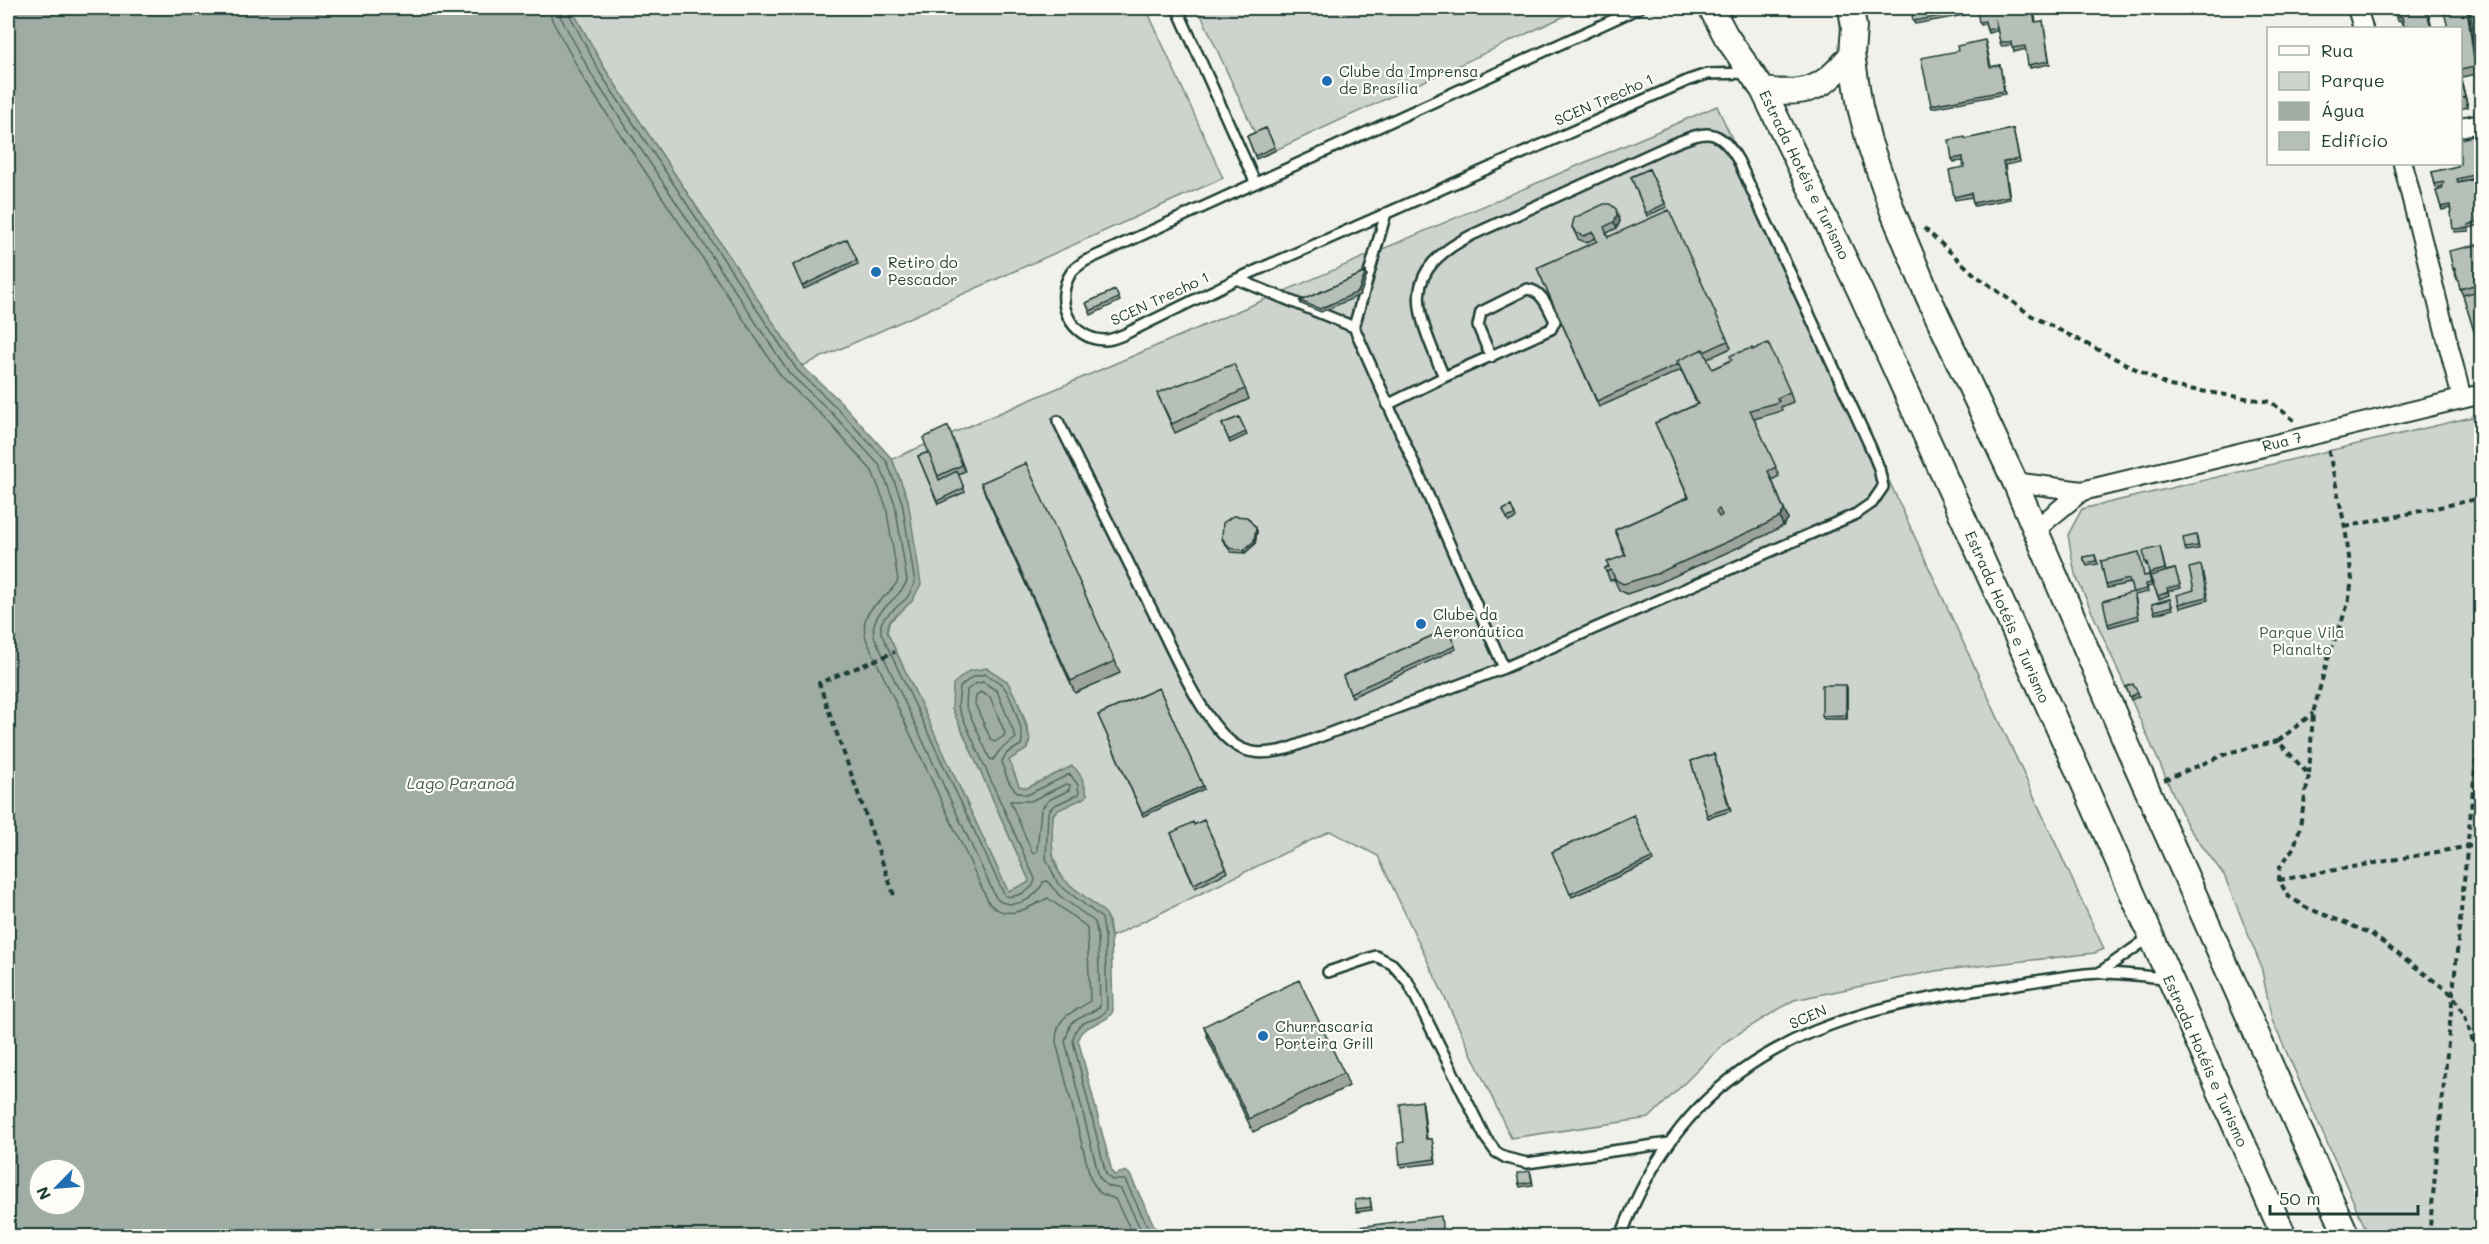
<svg xmlns="http://www.w3.org/2000/svg" width="2489" height="1244" font-family="Mali,sans-serif">
<style>
.green{fill:#cdd3cd;stroke:#768880;stroke-width:1.5}
.water{fill:#9faca4;stroke:#6c8077;stroke-width:1.5;fill-rule:evenodd}
.lines{fill:none;stroke-linecap:round;stroke-linejoin:round}
.shore{stroke:#526961;stroke-width:1.5}
.lane-casing{stroke:#1f3d34;stroke-width:14}
.street-casing{stroke:#1f3d34;stroke-width:22}
.secondary-casing{stroke:#1f3d34;stroke-width:28}
.path{stroke:#1f3d34;stroke-width:4;stroke-dasharray:6 4.5;stroke-linecap:butt}
.lane{stroke:#fdfcf7;stroke-width:9}
.street{stroke:#fdfcf7;stroke-width:18}
.secondary{stroke:#fdfcf7;stroke-width:24}
.wall{fill:#9da49e;stroke:#1f3d34;stroke-width:1.5}
.shaded-wall{fill:#7f8681;stroke:#1f3d34;stroke-width:1.5}
.building{fill:#b6bfb8;stroke:#1f3d34;stroke-width:1.5;fill-rule:evenodd}
.poi-dot{fill:#1f6fb2;stroke:#fdfcf7;stroke-width:2}
.labels{text-anchor:middle;stroke-width:4.5;stroke-linejoin:round;paint-order:stroke}
.poi-label{font-size:15px;fill:#1f3d34;stroke:#fdfcf7;text-anchor:start}
.street-label{font-size:15px;fill:#1f3d34;stroke:#fdfcf7}
.park-label{font-size:15px;fill:#425b53;stroke:#fdfcf7}
.water-label{font-size:16px;font-style:italic;fill:#455e56;stroke:#fdfcf7}
</style>
<rect width="100%" height="100%" fill="#f0f1eb"/>
<filter id="ink" filterUnits="userSpaceOnUse"><feTurbulence type="fractalNoise" baseFrequency=".0167" numOctaves="2"/><feDisplacementMap in="SourceGraphic" scale="12" xChannelSelector="R" yChannelSelector="G"/><feConvolveMatrix kernelMatrix="1 2 1 2 8 2 1 2 1" color-interpolation-filters="sRGB"/></filter>
<g filter="url(#ink)">
<path class="green" d="M571,8H1146L1223,178L802,366L605,69Z
M1198,8H1582L1265,155Z
M1717,106L2104,949L2095,953L1935,971L1794,1000L1728,1040L1649,1118L1511,1138L1378,856L1330,831L1111,937L1109,921L1062,880L1051,849L1053,815L1056,811L1086,797L1087,794C1084,784 1081,772 1072,766L1027,788L1019,786L1009,760C1014,755 1024,753 1028,747C1035,733 1014,694 1007,681L952,708L1029,880L1028,883L1008,891L887,632L889,622L912,601L908,500L892,459Z
M2481,415V1236H2369L2272,1020L2261,966L2224,875L2188,827L2075,574L2068,535L2082,509Z"/>
<path class="water" d="M8,8H571L605,69L802,366L841,402L892,459L908,500L921,584L912,601L889,622L887,632L1008,891L1028,883L1029,880L952,708L953,684L969,671L987,668L1007,681L1018,702L1030,739L1027,749L1009,760L1019,786L1027,788L1072,766C1081,772 1084,784 1087,794L1086,797L1056,811L1053,815C1048,884 1061,874 1106,914L1111,937L1113,1011C1106,1026 1083,1022 1078,1039L1112,1172L1114,1175L1126,1171L1130,1175L1159,1236H8ZM39,1169H75V1205H39Z"/>
<g class="lines">
<path class="shore" d="M549,8L552,20L585,81L783,379L825,418L872,471L886,506L898,580C887,604 857,604 866,639L989,903C1008,923 1029,907 1048,898L1087,927L1090,1001C1073,1014 1056,1014 1056,1042L1091,1180L1100,1193L1115,1199L1134,1236
M558,8L560,16L593,77L790,374L831,412L880,466L895,504L907,581C898,603 869,610 874,636L996,898C1010,912 1038,899 1043,882L1047,881L1060,896L1095,922L1098,938L1100,1007L1071,1023L1065,1041L1099,1177L1107,1186L1121,1189L1144,1236
M566,8L600,73L797,370L836,407L887,462L902,502L915,583L907,598L884,618L881,624V633L1005,896C1016,898 1034,891 1035,879L958,707L960,687L972,677L985,674C990,677 997,680 1001,684C1010,692 1026,735 1021,745L1007,753L1002,761C1005,775 1012,797 1029,794L1070,774L1078,785L1079,794L1053,806L1048,812L1046,858L1058,884L1102,918L1105,937L1107,1009C1099,1025 1075,1015 1073,1041L1106,1174L1112,1180H1125L1152,1236
M983,682L997,691L1016,738L1000,750L993,760L990,759L966,706L967,690L975,684Z
M980,692L990,697L1005,733L1004,736L995,742L991,740L975,704L976,696Z
M1066,784L1070,785L1069,790L1049,800L1041,809L1037,851L1033,854L1010,801H1031Z"/>
<defs>
<path id="lane" d="M1177,8L1255,182
M1639,8L1085,261C1080,265 1074,268 1071,273C1053,300 1070,340 1105,340C1110,340 1118,337 1123,335L1237,279L1689,80L1707,74L1750,73
M1386,213L1354,327L1504,668
M1237,279L1354,327
M1387,405L1444,377L1551,329L1555,321C1548,308 1543,291 1527,289L1481,312L1478,326L1491,357
M1058,421C1091,488 1124,555 1158,622C1175,656 1202,719 1231,742C1248,756 1267,754 1287,749L1504,668L1856,514L1872,503L1883,487L1879,468L1870,446L1738,160C1717,124 1704,132 1670,145L1472,235C1396,273 1417,312 1444,377
M1328,972L1376,956L1392,964L1408,982L1485,1137L1496,1152L1506,1158L1527,1163L1669,1143
M2099,973L2150,937
M1621,1236C1685,1063 1815,1013 1986,989C2023,984 2062,975 2099,973C2121,972 2145,977 2167,978"/>
<path id="street" d="M2357,8L2363,28
M2460,127L2482,123
M2403,164L2462,399
M2015,482L2082,491L2482,394
M2036,529L2082,491"/>
<path id="secondary" d="M1711,8L1726,36L1763,90L1860,291L2079,773L2284,1236
M1851,8L1854,27L1852,54L1860,107L1869,142L1893,212L1928,296L2015,482L2129,749L2347,1236
M1763,90C1807,96 1824,89 1852,54"/>
</defs>
<use href="#lane" class="lane-casing"/>
<use href="#street" class="street-casing"/>
<use href="#secondary" class="secondary-casing"/>
<path class="path" d="M1924,228L1974,274L2032,316L2169,386L2271,402L2295,421
M2345,527L2482,498
M2278,741L2313,713
M2309,774L2313,713L2328,658L2348,604L2352,580L2345,527L2328,448
M2164,780L2231,752L2278,741L2309,775L2299,831L2294,847L2280,867L2279,880L2288,896L2305,907L2370,933L2453,995L2465,1016L2482,1071
M2279,880L2482,844
M894,895L819,683L895,652
M2429,1236L2482,698"/>
<use href="#lane" class="lane"/>
<use href="#street" class="street"/>
<use href="#secondary" class="secondary"/>
</g>
<path class="wall" d="M1964,8L1965,15L1915,24L1913,21Z
M1983,8H2057L2029,12V13L2035,16L2036,22L2043,21L2050,64L2030,68L2026,49L2014,52L2012,45L2001,46L1997,26V31L1988,33L1985,24L1981,25L1979,22Z
M2427,8L2432,28H2405L2403,23L2402,24L2400,20L2397,21L2395,14Z
M2468,8L2478,74L2461,77L2460,28Z
M2481,8V68L2477,56Z
M1986,43L1991,67L2000,65L2005,94L1932,108L1931,105L1958,51Z
M2460,77L2468,107L2460,109Z
M1266,128L1276,150L1256,159L1247,136Z
M2013,129L2020,162L2005,165L2010,199L1974,206L1972,197L1955,200L1954,197L1964,167L1963,161L1954,162L1952,159L1966,139Z
M2481,134V177L2458,182L2481,178V225L2469,228V231L2454,232L2450,208L2442,210L2436,191L2442,189L2443,186L2436,188L2432,172L2458,166Z
M1649,169L1667,207L1647,216L1631,177Z
M1618,215L1620,221L1617,228L1607,233L1608,237L1728,341L1731,348L1707,359L1712,369L1752,350L1790,392L1793,402L1781,407L1782,410L1778,412L1754,419L1779,476L1772,480L1788,519L1783,526L1766,535L1659,583L1627,594L1619,590L1614,579L1610,581L1605,568L1625,556L1615,530L1688,497L1655,423L1697,404L1681,370L1599,407L1537,268L1597,242L1595,238L1586,243L1578,239L1572,227Z
M847,239L858,264L804,289L793,265Z
M2481,244V294L2476,295L2478,334H2475L2464,298L2460,289L2458,278L2457,279L2453,269Z
M1366,272L1367,275L1360,295L1321,312L1301,304L1300,301Z
M1115,290L1120,301L1091,315L1086,303Z
M1245,389L1249,399L1175,433L1157,393Z
M1239,417L1247,435L1230,443L1222,424Z
M948,426L965,471L958,474L965,492L938,504L918,456L929,452Z
M981,483L1115,661L1120,673L1075,693L986,496Z
M1511,506L1516,518L1509,522L1503,510Z
M1257,531L1255,544L1245,553L1231,552L1223,541L1222,538Z
M2197,538L2199,549L2186,551L2185,548Z
M2160,547L2166,571L2175,569L2181,588L2168,591L2169,595L2159,599L2149,573L2148,565H2146L2145,562Z
M2095,555L2098,564L2087,566L2083,557Z
M2101,561L2145,576L2149,575L2152,586L2147,587L2148,592L2135,595L2139,619L2109,627L2108,624L2133,592L2130,583L2107,588Z
M2201,565L2208,600L2180,608L2179,604L2194,590Z
M2170,599L2173,609L2155,614L2152,604Z
M1447,629L1456,649L1352,697L1343,676Z
M2126,687L2138,693L2139,696L2131,700Z
M1159,688L1204,789L1143,816L1098,715Z
M1847,688V719H1824L1822,716Z
M1714,754L1731,811L1708,818L1691,761Z
M1634,815L1653,861L1572,897L1552,852Z
M1204,820L1228,872L1195,888L1171,833L1194,825Z
M1204,1026L1344,1073L1349,1086L1253,1132L1208,1039Z
M1422,1101L1423,1105L1427,1139H1432L1436,1163L1401,1167L1400,1164L1404,1142Z
M1531,1174L1533,1185L1520,1187L1519,1184Z
M1370,1198L1372,1210L1357,1212L1356,1209Z"/>
<path class="shaded-wall" d="M2467,8H2468L2478,74L2475,67Z
M2460,77L2468,107L2460,81Z
M1616,209L1620,221L1617,228L1614,222Z
M1366,272L1367,275L1360,295L1358,292Z
M1784,510L1788,519L1783,526L1780,517Z
M1256,528L1257,531L1255,544L1245,553L1244,550Z
M1846,685L1847,688V719L1846,715Z
M1422,1101L1423,1105L1427,1142L1426,1139Z"/>
<path class="building" d="M1911,8H1963L1964,12L1913,21Z
M1983,8H2034H2028V13H2033L2035,22L2043,21L2049,61L2028,65L2025,46L2012,48L2011,42H2000L1995,19L1996,28L1987,30L1985,21L1979,22L1977,10L1983,9Z
M2393,8H2426L2431,28H2409V25L2404,26L2402,17H2399V14H2395Z
M2443,8H2467L2475,67L2460,70V28H2448Z
M2470,8H2481V55L2477,56Z
M1985,40L1990,67L2000,65L2004,91L1931,105L1921,58L1958,51L1957,46Z
M2460,81L2465,97L2460,98Z
M1266,128L1275,147L1255,156L1247,136Z
M2013,129L2019,159L2003,162L2009,196L1973,203L1971,193L1954,197L1949,170L1964,167L1963,157L1952,159L1949,140L1965,137L1966,139Z
M2481,134V173L2457,179L2458,183L2481,178V221L2468,225V228L2453,229L2450,205L2441,207L2436,191L2442,189L2444,182L2435,184L2432,172L2458,166V164H2460V139Z
M1649,169L1665,204L1646,213L1631,177Z
M1604,204H1610L1616,209L1617,215L1614,222L1604,227L1608,237L1669,210L1728,341L1704,352L1703,349L1677,361L1679,364L1597,401L1537,268L1597,241L1593,232L1584,236L1576,233L1572,227L1574,218Z
M847,239L857,260L802,286L793,265Z
M2481,244V283L2460,289L2455,268L2453,269L2449,251Z
M1366,272L1358,292L1320,309L1300,301Z
M1115,290L1119,298L1090,311L1086,303Z
M2475,292L2476,295L2481,294V326L2476,327L2477,330L2474,331L2463,295Z
M2481,326V345L2476,327Z
M1768,343L1790,392L1777,398L1779,401L1775,403L1750,410L1776,467L1768,471L1784,510L1780,517L1762,526L1656,574L1623,584L1616,580L1611,570L1606,572L1605,568L1609,567L1607,562L1626,555L1615,530L1689,497L1655,423L1698,404L1677,361L1703,349L1712,369L1732,360L1730,356L1734,354L1752,348V350ZM1719,509L1722,515L1719,517L1716,511Z
M1234,364L1245,389L1172,424L1157,393Z
M1239,417L1246,432L1229,440L1222,424Z
M948,426L962,465L938,476L923,438Z
M929,452L939,480L957,471L964,488L937,501L918,456Z
M1026,463L1115,661L1071,681L981,483Z
M1511,506L1515,515L1507,518L1503,510Z
M1233,516L1247,517L1256,528L1254,541L1244,550L1230,548L1222,538L1223,523Z
M2196,535L2198,546L2185,548L2183,538Z
M2160,547L2165,569L2149,573L2147,562H2145L2143,551Z
M2139,552L2144,576L2149,575L2151,583L2146,584L2147,589L2134,592L2138,615L2108,624L2103,601L2133,592L2129,579L2106,585L2101,561Z
M2095,555L2096,561L2086,563L2083,557Z
M2201,565L2207,597L2179,604L2177,595L2194,590L2189,568Z
M2175,569L2180,585L2167,588L2168,592L2158,596L2150,576Z
M2170,599L2172,606L2154,611L2152,604Z
M1447,629L1455,646L1350,693L1343,676Z
M2133,684L2138,693L2130,697L2126,687Z
M1822,685H1846V715L1822,716Z
M1159,688L1203,786L1142,813L1098,715Z
M1714,754L1729,808L1707,815L1691,761Z
M1634,815L1652,858L1570,894L1552,852Z
M1204,820L1226,868L1194,884L1171,833L1193,822L1194,825Z
M1299,980L1344,1073L1249,1119L1204,1026Z
M1422,1101L1426,1139H1432L1435,1159L1400,1164L1398,1143L1404,1142L1400,1104Z
M1530,1171L1532,1182L1519,1184L1517,1173Z
M1370,1198L1371,1207L1356,1209L1355,1200Z
M1441,1216L1443,1236H1352L1351,1228Z"/>
</g>
<g class="poi-dot">
<circle cx="1327" cy="81" r="6"/>
<circle cx="876" cy="272" r="6"/>
<circle cx="1421" cy="624" r="6"/>
<circle cx="1263" cy="1036" r="6"/>
</g>
<g class="labels">
<g class="poi-label">
<text x="1339" y="77">Clube da Imprensa<tspan x="1339" dy="17">de Brasília</tspan></text>
<text x="888" y="268">Retiro do<tspan x="888" dy="17">Pescador</tspan></text>
<text x="1433" y="620">Clube da<tspan x="1433" dy="17">Aeronáutica</tspan></text>
<text x="1275" y="1032">Churrascaria<tspan x="1275" dy="17">Porteira Grill</tspan></text>
</g>
<g class="street-label">
<text transform="translate(1604 100) rotate(-24)" y="5">SCEN Trecho 1</text>
<text transform="translate(1804 175) rotate(64)" y="5">Estrada Hotéis e Turismo</text>
<text transform="translate(1160 299) rotate(-25)" y="5">SCEN Trecho 1</text>
<text transform="translate(2282 442) rotate(-14)" y="5">Rua 7</text>
<text transform="translate(2007 617) rotate(66)" y="5">Estrada Hotéis e Turismo</text>
<text transform="translate(1808 1017) rotate(-24)" y="5">SCEN</text>
<text transform="translate(2205 1061) rotate(66)" y="5">Estrada Hotéis e Turismo</text>
</g>
<g class="park-label">
<text x="2302" y="638">Parque Vila<tspan x="2302" dy="17">Planalto</tspan></text>
</g>
<g class="water-label">
<text x="461" y="789">Lago Paranoá</text>
</g>
</g>
<rect width="2489" height="1244" fill="none" stroke="#fdfcf7" stroke-width="30"/>
<rect x="15" y="15" width="2459" height="1214" fill="none" stroke="#1f3d34" stroke-width="2" filter="url(#ink)"/>
<rect x="2267" y="27" width="195" height="138" fill="#fdfcf7" stroke="#a4b0a9" stroke-width="1.5"/>
<rect x="2279" y="46" width="30" height="9" fill="#fdfcf7" stroke="#a4b0a9" stroke-width="1.5"/>
<text x="2321" y="57" font-size="18" fill="#1f3d34">Rua</text>
<rect x="2279" y="72" width="30" height="18" fill="#cdd3cd" stroke="#a4b0a9" stroke-width="1.5"/>
<text x="2321" y="87" font-size="18" fill="#1f3d34">Parque</text>
<rect x="2279" y="102" width="30" height="18" fill="#9faca4" stroke="#a4b0a9" stroke-width="1.5"/>
<text x="2321" y="117" font-size="18" fill="#1f3d34">Água</text>
<rect x="2279" y="132" width="30" height="18" fill="#b6bfb8" stroke="#a4b0a9" stroke-width="1.5"/>
<text x="2321" y="147" font-size="18" fill="#1f3d34">Edifício</text>
<g transform="translate(57 1187) rotate(245)"><circle r="28" fill="#fdfcf7" stroke="#a4b0a9" stroke-width="1.5"/>
<path d="M0-4.5L10 22L0 15L-10 22Z" fill="#1f6fb2"/>
<text y="-9" font-size="16" font-weight="bold" text-anchor="middle" fill="#1f3d34">N</text>
</g>
<path d="M2270 1205v9h148v-9" fill="none" stroke="#1f3d34" stroke-width="3"/>
<text x="2279" y="1205" font-size="18" fill="#1f3d34" stroke="#fdfcf7" stroke-width="4.5" paint-order="stroke">50 m</text>
</svg>
